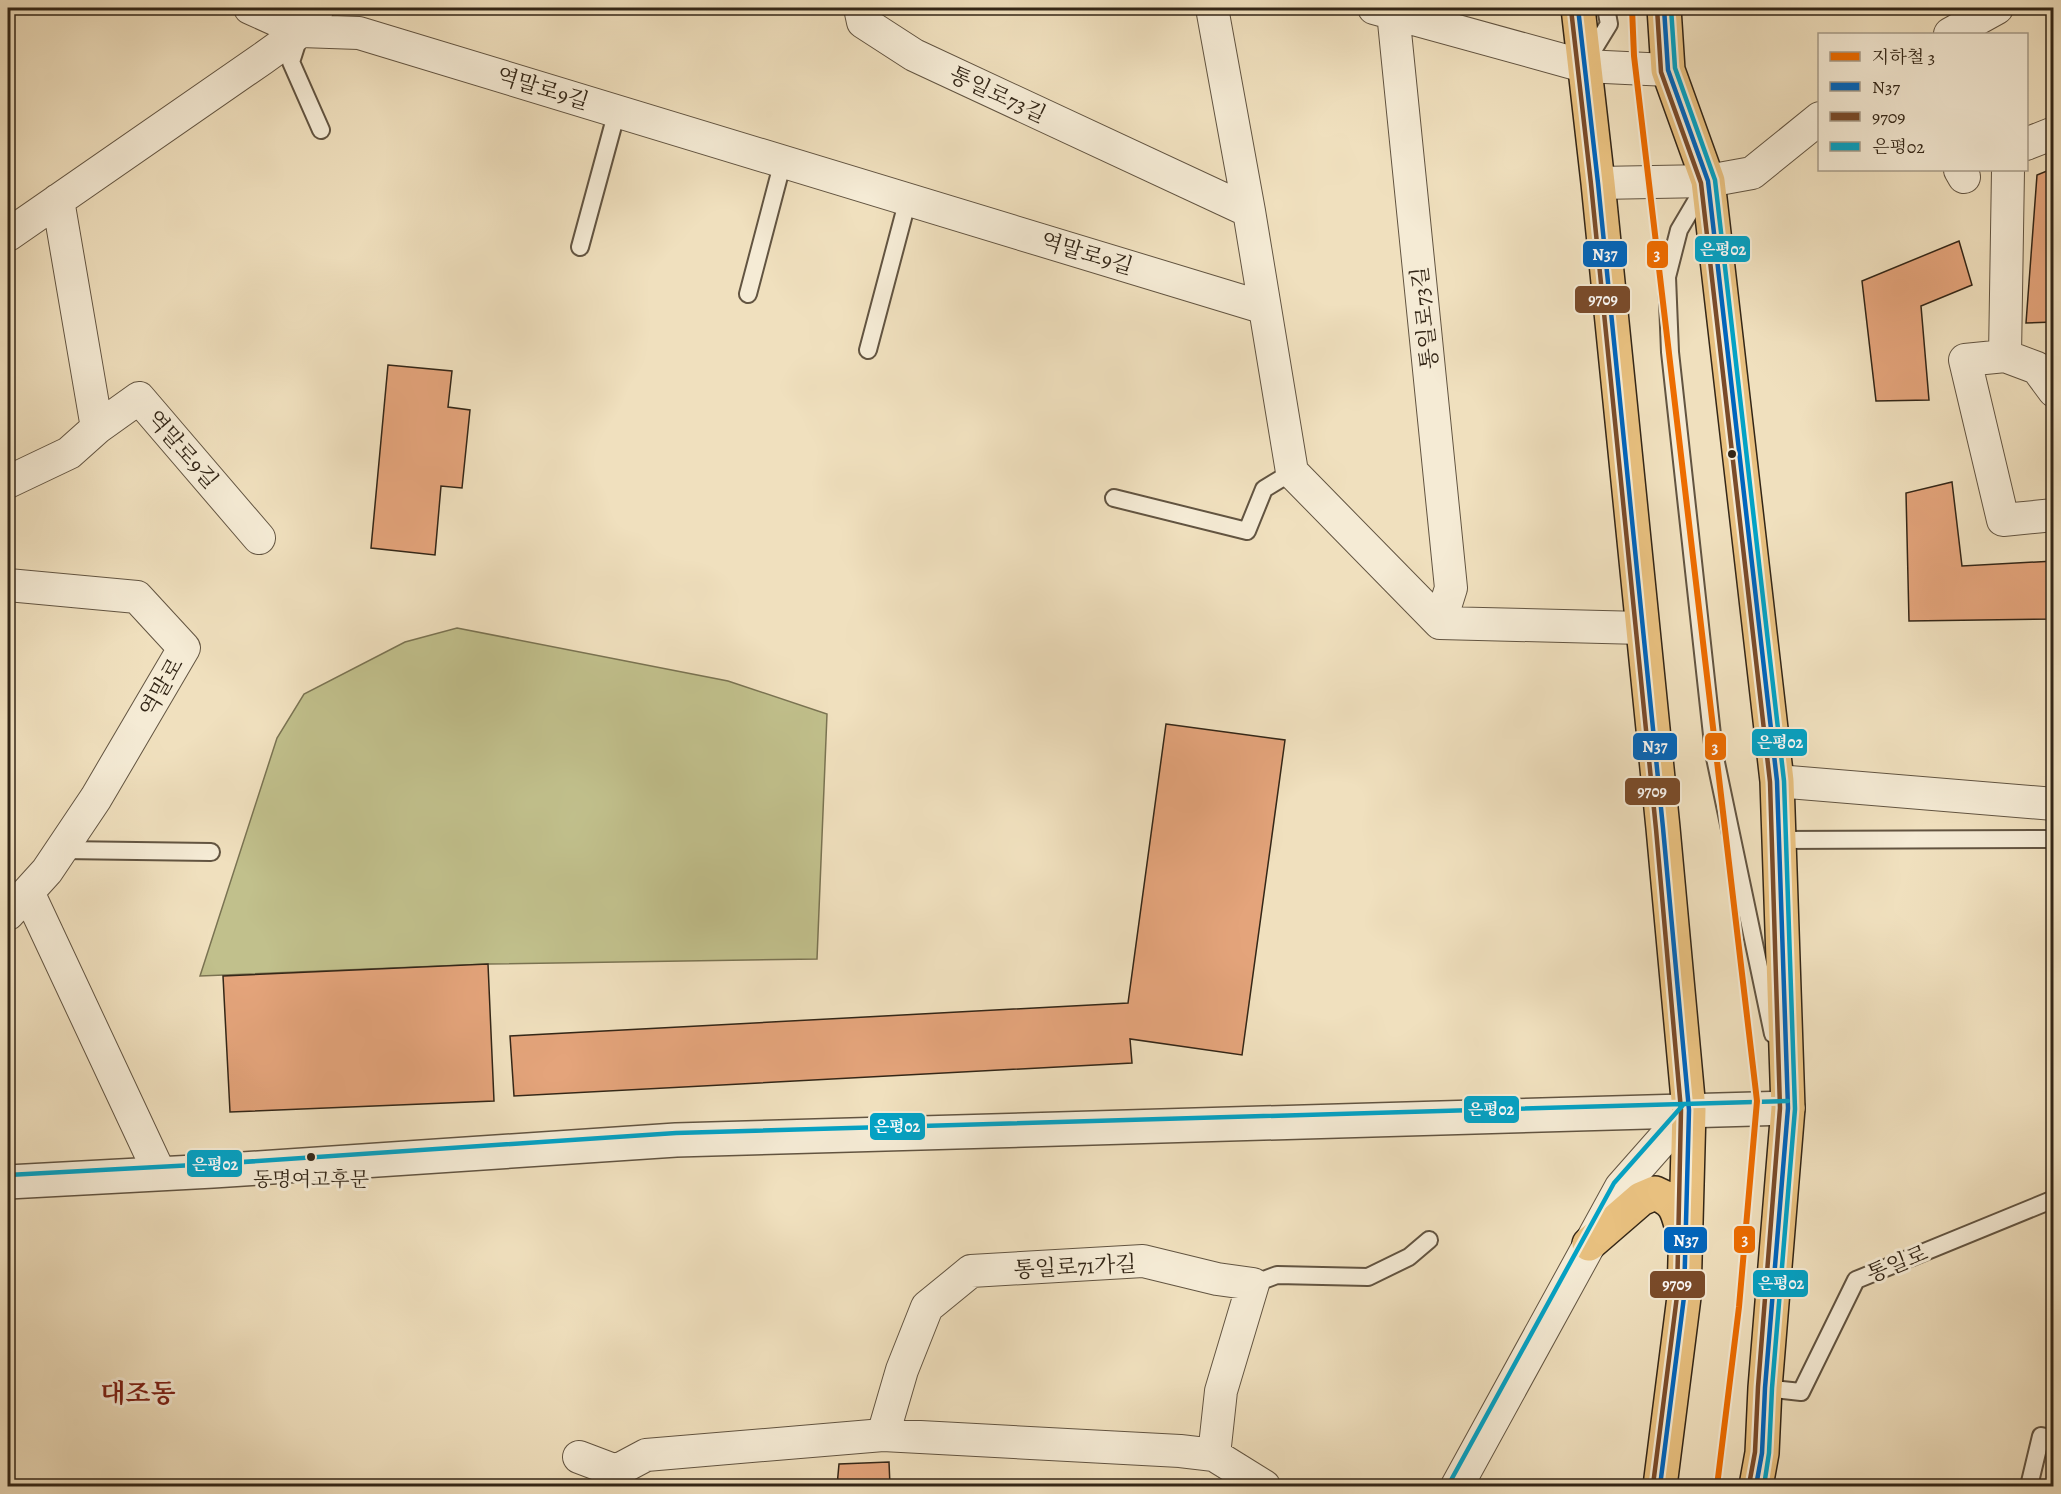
<svg xmlns="http://www.w3.org/2000/svg" width="2061" height="1494" font-family="Alegreya,'Noto Serif KR',serif">
<style>
.grass{fill:#c1c08c;stroke:#7a7352;stroke-width:1.5}
.building{fill:#e4a47b;stroke:#332617;stroke-width:1.5}
.lines{fill:none;stroke-linecap:round;stroke-linejoin:round}
.service-casing{stroke:#625441;stroke-width:20}
.minor-casing{stroke:#625441;stroke-width:34}
.tertiary-casing{stroke:#625441;stroke-width:36}
.primary-casing{stroke:#332617;stroke-width:36}
.service{stroke:#f5ebd5;stroke-width:16}
.minor{stroke:#f5ebd5;stroke-width:32}
.tertiary{stroke:#f5ebd5;stroke-width:33}
.primary{stroke:#e8c07f;stroke-width:33}
.bus-1-casing{stroke:#f5ebd5;stroke-width:9}
.bus-2-casing{stroke:#f5ebd5;stroke-width:9}
.bus-3-casing{stroke:#f5ebd5;stroke-width:9}
.bus-1{stroke:#0065bd;stroke-width:4.5}
.bus-2{stroke:#7a4b2a;stroke-width:4.5}
.bus-3{stroke:#03a2c5;stroke-width:4.5}
.metro-1-casing{stroke:#f5ebd5;stroke-width:10}
.metro-1{stroke:#ed6c00;stroke-width:6}
.bus-dot{fill:#332617;stroke:#f5ebd5;stroke-width:2}
.labels{text-anchor:middle;stroke-width:6;stroke-linejoin:round;paint-order:stroke}
.bus-label{font-size:20px;fill:#332617;stroke:#f5ebd5}
.street-label{font-size:22px;fill:#332617;stroke:#f5ebd5}
.quarter-label{font-size:26px;font-weight:bold;fill:#7a1f14;stroke:#f5ebd5}
.line-badge{stroke:#f5ebd5;stroke-width:2}
.badge-label{font-size:16px;text-anchor:middle;font-weight:bold;fill:#fff}
</style>
<rect width="100%" height="100%" fill="#f0e0be"/>
<filter id="stains"><feTurbulence type="fractalNoise" baseFrequency=".00333" numOctaves="4"/><feColorMatrix values="0 0 0 0 .2 0 0 0 0 .09 0 0 0 0 .02 0 0 0 .5 -.17"/></filter>
<radialGradient id="worn" r=".72"><stop offset=".6" stop-color="#630" stop-opacity="0"/><stop offset="1" stop-color="#630" stop-opacity=".3"/></radialGradient>
<path class="grass" d="M457,628L728,681L827,714L817,959L488,964L200,976L277,738L304,694L405,642Z"/>
<path class="building" d="M2054,168V322L2026,323L2037,175Z
M1959,241L1972,285L1921,306L1929,400L1876,401L1862,281Z
M388,365L452,371L448,407L470,410L462,488L441,486L435,555L371,548Z
M1952,482L1962,566L2054,561V619L1909,621L1906,493Z
M1166,724L1285,740L1242,1055L1130,1039L1132,1063L514,1096L510,1036L1128,1003Z
M488,964L494,1101L230,1112L223,976Z
M889,1462L890,1486H837L839,1464Z"/>
<g class="lines">
<defs>
<path id="service" d="M299,37L291,62L321,130
M1587,60L1609,24L1606,8
M1705,186L1679,230L1667,277L1670,352L1714,753L1773,1034
M580,247L617,111
M748,294L783,161
M868,350L908,199
M1114,498L1247,531L1264,489L1292,472
M1778,840L2054,839
M62,850L211,852
M1253,1284L1277,1275L1368,1277L1409,1257L1429,1240
M1765,1388L1801,1392L1856,1280L2054,1199
M2029,1486L2041,1436L2054,1439"/>
<path id="minor" d="M250,8L301,31L359,33L1265,308
M860,8L863,22L914,55L1249,211
M1212,8L1249,211L1292,472L1440,623L1642,628
M1374,8L1584,66L1668,70
M1393,12L1451,588L1440,623
M1950,34L1997,8
M2026,144L2054,133
M1960,170L1964,177
M1598,183L1708,181L1752,173L1820,118
M58,200L97,428
M8,235L262,59L301,31L318,8
M2005,356L2008,170
M2054,391L2037,368L2005,356L1965,360L2003,520L2054,515
M8,482L69,453L97,428L139,398L259,538
M8,585L137,597L184,648L96,798L47,871L8,914
M1777,781L2054,804
M28,892L160,1174
M883,1435L902,1370L927,1307L971,1271L1143,1261L1217,1279L1253,1284L1221,1391L1214,1455
M579,1457L616,1471L614,1486
M616,1471L646,1455L883,1435L1180,1451L1214,1455L1264,1486
M1457,1486L1621,1187L1689,1110"/>
<path id="tertiary" d="M8,1182L213,1171L676,1140L1788,1108"/>
<path id="primary" d="M1578,8L1598,183L1663,828L1689,1110L1684,1297L1660,1486
M1664,8L1668,70L1708,181L1777,781L1788,1108L1765,1388L1762,1453L1756,1486
M1589,1244L1641,1199L1655,1193C1677,1202 1677,1211 1683,1233"/>
</defs>
<use href="#service" class="service-casing"/>
<use href="#minor" class="minor-casing"/>
<use href="#tertiary" class="tertiary-casing"/>
<use href="#primary" class="primary-casing"/>
<use href="#service" class="service"/>
<use href="#minor" class="minor"/>
<use href="#tertiary" class="tertiary"/>
<use href="#primary" class="primary"/>
<defs>
<path id="bus-1" d="M1578,8L1598,183L1663,828L1689,1110L1684,1297L1660,1486
M1664,8L1668,70L1708,181L1777,781L1788,1108L1765,1388L1762,1453L1756,1486"/>
<path id="bus-2" d="M1657,8L1661,72L1701,183L1770,782L1780,1108L1758,1387L1755,1452L1749,1485
M1571,9L1591,184L1656,829L1681,1110L1677,1296L1653,1485"/>
<path id="bus-3" d="M1671,8L1675,68L1715,180L1784,781L1795,1109L1772,1388L1769,1453L1764,1486
M8,1175L213,1164L676,1133L1788,1101
M1450,1482L1614,1183L1683,1105"/>
</defs>
<use href="#bus-1" class="bus-1-casing"/>
<use href="#bus-2" class="bus-2-casing"/>
<use href="#bus-3" class="bus-3-casing"/>
<use href="#bus-1" class="bus-1"/>
<use href="#bus-2" class="bus-2"/>
<use href="#bus-3" class="bus-3"/>
<defs>
<path id="metro-1" d="M1632,8L1634,56L1757,1101L1739,1307L1717,1486"/>
</defs>
<use href="#metro-1" class="metro-1-casing"/>
<use href="#metro-1" class="metro-1"/>
</g>
<g class="bus-dot">
<circle cx="1732" cy="454" r="5"/>
<circle cx="311" cy="1157" r="5"/>
</g>
<g class="labels">
<g class="bus-label">
<text x="311" y="1186">동명여고후문</text>
</g>
<g class="street-label">
<text transform="translate(543 88) rotate(17)" y="8">역말로9길</text>
<text transform="translate(998 94) rotate(25)" y="8">통일로73길</text>
<text transform="translate(1087 253) rotate(17)" y="8">역말로9길</text>
<text transform="translate(1424 318) rotate(-96)" y="8">통일로73길</text>
<text transform="translate(183 449) rotate(49)" y="8">역말로9길</text>
<text transform="translate(161 687) rotate(-60)" y="8">역말로</text>
<text transform="translate(1897 1263) rotate(-22)" y="8">통일로</text>
<text transform="translate(1075 1266) rotate(-3)" y="8">통일로71가길</text>
</g>
<g class="quarter-label">
<text x="138" y="1402">대조동</text>
</g>
</g>
<g class="line-badge">
<rect x="1694" y="235" width="57" height="28" rx="6" fill="#03a2c5"/>
<rect x="1582" y="240" width="46" height="28" rx="6" fill="#0065bd"/>
<rect x="1646" y="240" width="23" height="29" rx="6" fill="#ed6c00"/>
<rect x="1574" y="285" width="57" height="29" rx="6" fill="#7a4b2a"/>
<rect x="1751" y="728" width="57" height="29" rx="6" fill="#03a2c5"/>
<rect x="1632" y="732" width="46" height="29" rx="6" fill="#0065bd"/>
<rect x="1704" y="732" width="23" height="29" rx="6" fill="#ed6c00"/>
<rect x="1624" y="777" width="57" height="29" rx="6" fill="#7a4b2a"/>
<rect x="1463" y="1095" width="57" height="29" rx="6" fill="#03a2c5"/>
<rect x="869" y="1112" width="57" height="29" rx="6" fill="#03a2c5"/>
<rect x="186" y="1149" width="57" height="29" rx="6" fill="#03a2c5"/>
<rect x="1733" y="1225" width="23" height="29" rx="6" fill="#ed6c00"/>
<rect x="1663" y="1226" width="45" height="28" rx="6" fill="#0065bd"/>
<rect x="1752" y="1269" width="57" height="29" rx="6" fill="#03a2c5"/>
<rect x="1649" y="1270" width="57" height="29" rx="6" fill="#7a4b2a"/>
</g>
<g class="badge-label">
<text x="1723" y="255">은평02</text>
<text x="1605" y="260">N37</text>
<text x="1657" y="260">3</text>
<text x="1603" y="305">9709</text>
<text x="1780" y="748">은평02</text>
<text x="1655" y="752">N37</text>
<text x="1715" y="753">3</text>
<text x="1652" y="797">9709</text>
<text x="1491" y="1115">은평02</text>
<text x="897" y="1132">은평02</text>
<text x="215" y="1170">은평02</text>
<text x="1745" y="1245">3</text>
<text x="1686" y="1246">N37</text>
<text x="1781" y="1289">은평02</text>
<text x="1677" y="1290">9709</text>
</g>
<rect width="2061" height="1494" fill="none" stroke="#f0e0be" stroke-width="30"/>
<rect x="9" y="9" width="2043" height="1476" fill="none" stroke="#332617" stroke-width="3"/>
<rect x="15" y="15" width="2031" height="1464" fill="none" stroke="#332617" stroke-width="1.5"/>
<rect x="1818" y="33" width="210" height="138" fill="#f5ebd5" stroke="#a79c89" stroke-width="1.5"/>
<rect x="1830" y="52" width="30" height="9" fill="#ed6c00" stroke="#a79c89" stroke-width="1.5"/>
<text x="1872" y="63" font-size="18" fill="#332617">지하철 3</text>
<rect x="1830" y="82" width="30" height="9" fill="#0065bd" stroke="#a79c89" stroke-width="1.5"/>
<text x="1872" y="93" font-size="18" fill="#332617">N37</text>
<rect x="1830" y="112" width="30" height="9" fill="#7a4b2a" stroke="#a79c89" stroke-width="1.5"/>
<text x="1872" y="123" font-size="18" fill="#332617">9709</text>
<rect x="1830" y="142" width="30" height="9" fill="#03a2c5" stroke="#a79c89" stroke-width="1.5"/>
<text x="1872" y="153" font-size="18" fill="#332617">은평02</text>
<rect width="100%" height="100%" filter="url(#stains)"/>
<rect width="100%" height="100%" fill="url(#worn)"/>
</svg>
